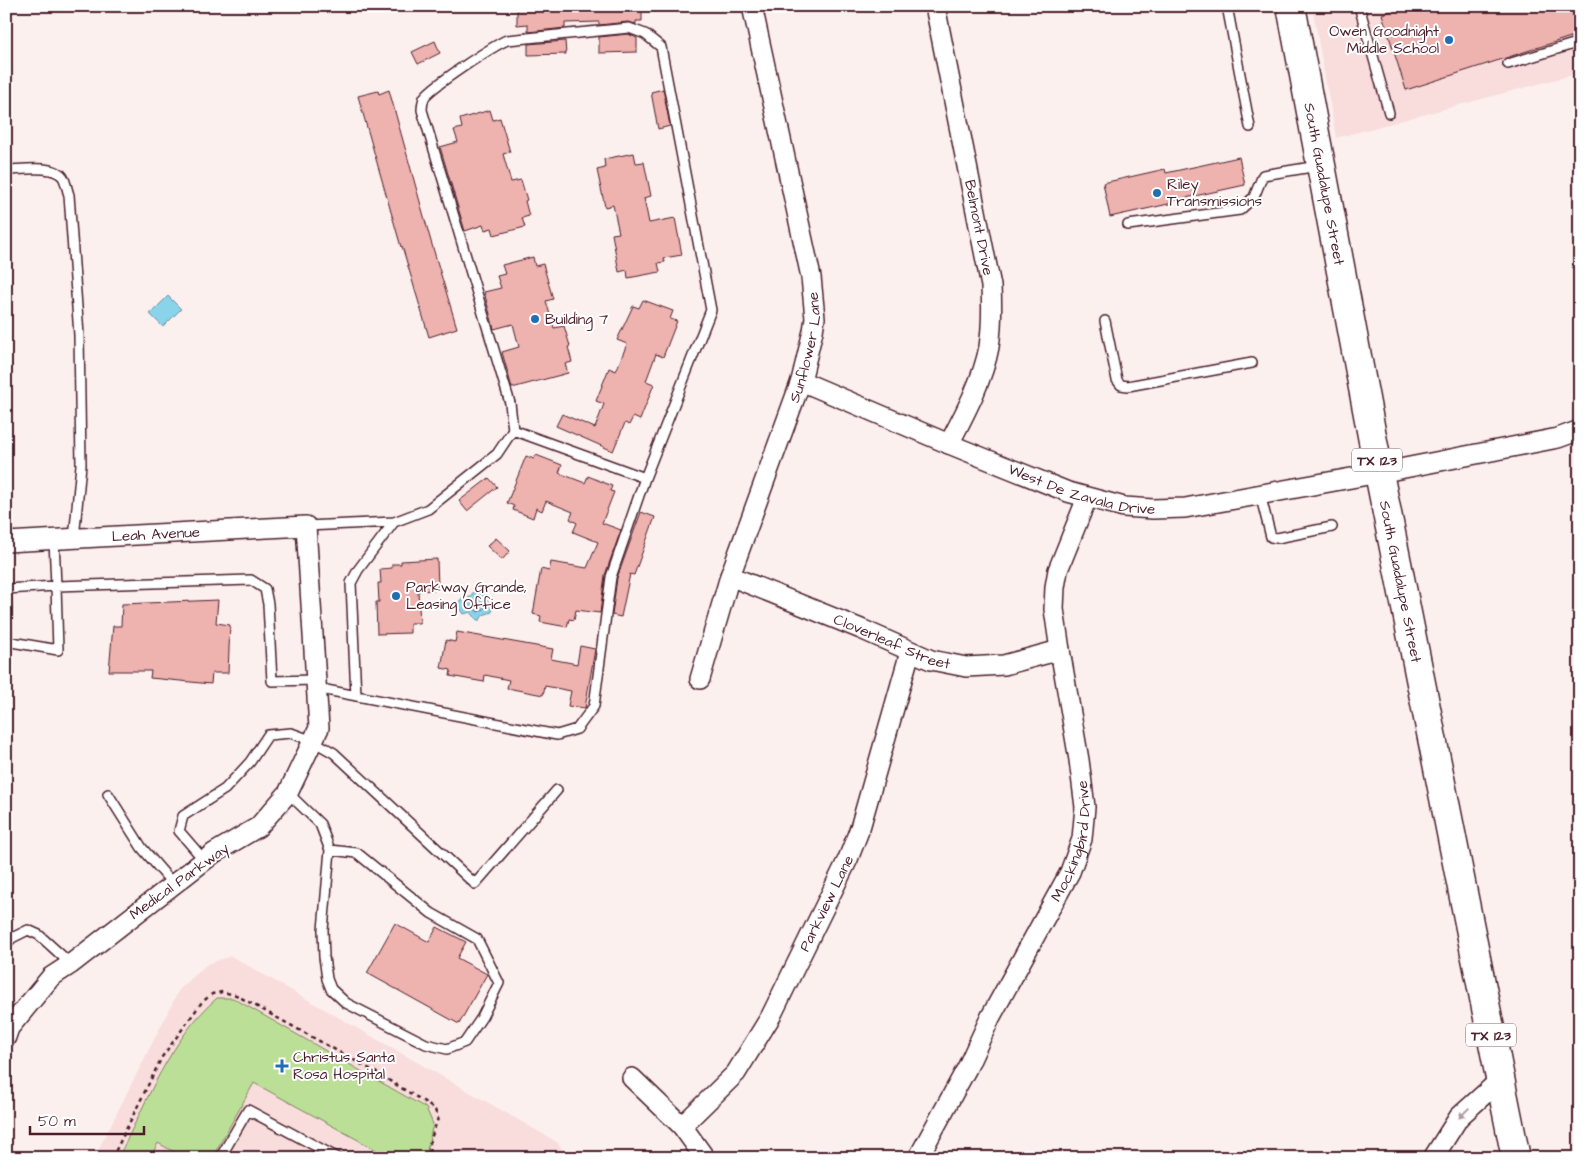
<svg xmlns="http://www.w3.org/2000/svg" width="1586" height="1164" font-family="'Architects Daughter',sans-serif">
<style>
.built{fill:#f8dddc}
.green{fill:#bcdf98;stroke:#837f62}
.water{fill:#8ad4eb;stroke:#708c9e}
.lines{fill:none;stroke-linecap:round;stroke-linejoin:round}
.shore{stroke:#646778;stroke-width:1}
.building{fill:#eeb2af;stroke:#4a1f2b}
.service-casing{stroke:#4a1f2b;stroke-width:12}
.minor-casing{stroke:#4a1f2b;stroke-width:22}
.primary-casing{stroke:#4a1f2b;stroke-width:31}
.path{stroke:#4a1f2b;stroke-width:2.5;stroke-dasharray:4 4;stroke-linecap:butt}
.service{stroke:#fff;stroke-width:9}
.minor{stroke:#fff;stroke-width:19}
.primary{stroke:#fff;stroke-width:28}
.oneway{fill:#ae9aa0}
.poi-dot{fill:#1f6fb2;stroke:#fff;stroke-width:2}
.labels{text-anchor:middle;stroke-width:4;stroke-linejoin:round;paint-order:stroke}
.shield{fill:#fff;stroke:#80626b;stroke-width:1}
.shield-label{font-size:14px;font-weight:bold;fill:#4a1f2b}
.poi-label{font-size:15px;fill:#4a1f2b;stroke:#fff;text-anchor:start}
.street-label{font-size:15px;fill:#4a1f2b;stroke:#fff}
</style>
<rect width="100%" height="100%" fill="#fcf0ef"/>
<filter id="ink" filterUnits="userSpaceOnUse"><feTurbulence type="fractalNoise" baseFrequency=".02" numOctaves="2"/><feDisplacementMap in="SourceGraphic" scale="10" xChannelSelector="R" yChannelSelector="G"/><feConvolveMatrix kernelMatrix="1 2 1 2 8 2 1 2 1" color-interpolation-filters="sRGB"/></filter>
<g filter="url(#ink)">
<path class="built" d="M1312,6H1580V73L1336,138Z
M231,956L557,1142L569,1158H94L179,990L207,964Z"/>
<path class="green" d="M217,998H233L426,1108L433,1124L426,1155L415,1158H391L254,1083L212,1158H185L158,1143L150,1158H118C146,1103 170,1039 217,998Z"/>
<path class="water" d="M168,296L181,309L163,327L150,314Z
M480,587L485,591L488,602L493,603L492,612L483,615L480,620H477L471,612L464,614L459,607L460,600L471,597L475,589Z"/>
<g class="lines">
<path class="shore" d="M479,596L485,606L484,609L478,612L473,608L465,607L466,603L473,601Z"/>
</g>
<path class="building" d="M642,6V21H636V24L628,22L599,25V22L565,23V28L528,32V24L517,25V9Z
M1406,6H1580V34L1406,90L1382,14Z
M628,34L637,38V52L599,53V37Z
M435,41L440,53L418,64L412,52Z
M565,41L566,54L528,55V44Z
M663,89L670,126L658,129L651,92Z
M389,90L430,238L457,328L429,337L402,246L401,247L358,96L378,91L379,94Z
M490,110L493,120L500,118L510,152L503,154L511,182L521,180L527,200L525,201L529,216L522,218L525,227L494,235L492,228L485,230L483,225L465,231L440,147L458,142L454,130L462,128L460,119Z
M634,153L636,163L644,162L651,196L644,198L649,223L675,218L682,255L664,258L665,262L658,263L660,272L628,278L627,270L619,272L612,234L619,233L613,205L605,207L597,170L605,168L604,159Z
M1239,157L1245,185L1172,201L1173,203L1110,217L1103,183L1165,169L1166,173Z
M533,257L535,266L543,264L553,299L546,301L554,328L564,326L570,346L568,347L572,362L565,364L568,373L512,388L502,352L519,347L513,324L494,329L484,292L501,288L497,276L505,274L502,265Z
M643,300L673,311L670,319L677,321L663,357L656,354L646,381L654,384L640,420L633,417L629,425L625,423L613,451L556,426L562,414L595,428L604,404L596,401L609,368L616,371L627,344L617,340L633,306L639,308Z
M536,455L562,465L559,473L585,483L588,476L612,486L610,491L614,492L602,523L621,530L605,575L600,613L576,610L574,620L569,619L567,627L540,622L541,616L533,614L541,569L549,571L551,562L587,568L598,542L573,532L577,523L570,519L573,512L546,501L542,511L536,508L533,518L513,510L514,506L507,503L526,456L534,459Z
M489,478L497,487L467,511L459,501Z
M641,512L655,517L634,575L630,574L621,617L612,615L617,578Z
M496,538L510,551L502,560L487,546Z
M437,559L438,587H435V590L418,591L420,623H410V633L377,634L376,602H379L378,583H381L380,569L392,568V564H401V561Z
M218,600L216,623L230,625L228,673H212L211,684L150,678L151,671H109L113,626H121L122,604Z
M457,632L553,649L551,659L577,664L580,646L595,649L585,708L568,706L571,691L545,686L543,695L507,688L509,680L485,675L484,682L450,676L451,670L441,668L446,640L455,642Z
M395,923L429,942L437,927L466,942L457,958L487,974L459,1024L367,973Z"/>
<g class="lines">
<defs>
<path id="service" d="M1227,6L1250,127
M1359,6L1389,113
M1508,64L1580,42
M6,170C20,170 54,164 63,177C66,182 67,190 69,195L79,335L81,465L74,539
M1128,225L1240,210L1254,197L1263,175L1318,166
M1105,321L1117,380L1121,385L1128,386L1252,363
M513,430L645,478
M1260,494L1271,537L1277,538L1332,527
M306,526L394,522L428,509L497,454L513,430L510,403L422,110C422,106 423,101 424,98C429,88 493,46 507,40L629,28L645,34L661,47L711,310L645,478L611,577L594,706L577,729L557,735L316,688
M54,540L56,586L251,580L265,589L268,604L272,681L316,680
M6,641L58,650L56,586L6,589L7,642
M356,696L351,583L358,570L394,522
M288,793L320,824L330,850L323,930L324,957L327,979L331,989L346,1003L426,1044L447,1049L465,1042L482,1017L499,983L477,939L431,913L357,853L330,850
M108,794L142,848L173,884
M205,861L179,831L183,816L225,789L250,762L268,735L291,733L313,741L334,753L475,884L557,790
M6,944L12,938L28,930L39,935L71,964
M220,1158L248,1110L338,1158"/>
<g id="minor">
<path id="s1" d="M935,6L991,286C992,306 992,327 989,347C983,380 964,415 949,444"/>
<path id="s2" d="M801,381L949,444L1068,492L1124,507L1153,509L1185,508L1379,473L1558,438L1580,430"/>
<path id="s3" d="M6,542L306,526L319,728L288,793L258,827L214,853L71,964L51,977L9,1028L6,1037"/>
<path id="s4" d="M730,576L861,629L931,660L966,667L1004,665L1060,650"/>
<path id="s5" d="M700,679L730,576L801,381L813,331L815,318L811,277L752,6"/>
<path d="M632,1078L682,1126L705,1158"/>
<path id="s6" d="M682,1126L736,1073L771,1016L848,859L860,828L910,652"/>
<path id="s7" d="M918,1158L967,1068L990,1018L1070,872L1082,839L1085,807L1079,760L1060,650L1054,609L1055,587L1058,570L1087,498"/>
<path d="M1433,1158L1459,1117L1500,1080"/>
</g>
<g id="primary">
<path id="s8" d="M1291,6L1379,473L1516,1158"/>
</g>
</defs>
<use href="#service" class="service-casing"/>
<use href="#minor" class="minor-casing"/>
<use href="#primary" class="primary-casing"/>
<path class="path" d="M112,1158L162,1057L202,1002L212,994L222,992L236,995L370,1069L423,1101L435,1110L438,1118L430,1142L429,1158"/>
<use href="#service" class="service"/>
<use href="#minor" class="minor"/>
<use href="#primary" class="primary"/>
</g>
<defs><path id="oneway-solid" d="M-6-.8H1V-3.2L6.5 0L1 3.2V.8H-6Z" transform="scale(1.25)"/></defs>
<use class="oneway" href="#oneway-solid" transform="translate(1464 1113) rotate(135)"/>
</g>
<g class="poi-dot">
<circle cx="1449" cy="40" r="5"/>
<circle cx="1157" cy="193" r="5"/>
<circle cx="535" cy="319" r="5"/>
<circle cx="396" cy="596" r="5"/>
<path d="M279.5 1058.5h5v5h5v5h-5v5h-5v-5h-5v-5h5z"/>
</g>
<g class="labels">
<g class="shield">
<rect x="1352" y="448.5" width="50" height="23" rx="4"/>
<rect x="1466" y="1023.5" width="50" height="23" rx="4"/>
</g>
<g class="shield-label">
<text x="1377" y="465">TX 123</text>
<text x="1491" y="1040">TX 123</text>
</g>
<g class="poi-label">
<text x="1439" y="36" text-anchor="end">Owen Goodnight<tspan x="1439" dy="17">Middle School</tspan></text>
<text x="1167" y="189">Riley<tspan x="1167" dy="17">Transmissions</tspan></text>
<text x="545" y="324">Building 7</text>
<text x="406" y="592">Parkway Grande,<tspan x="406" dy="17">Leasing Office</tspan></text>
<text x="293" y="1062">Christus Santa<tspan x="293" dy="17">Rosa Hospital</tspan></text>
</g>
<g class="street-label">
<text dy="5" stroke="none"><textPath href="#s8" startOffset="181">South Guadalupe Street</textPath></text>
<text dy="5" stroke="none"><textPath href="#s1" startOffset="226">Belmont Drive</textPath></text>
<text dy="5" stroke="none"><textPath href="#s5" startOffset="349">Sunflower Lane</textPath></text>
<text dy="5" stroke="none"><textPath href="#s2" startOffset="302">West De Zavala Drive</textPath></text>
<text dy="5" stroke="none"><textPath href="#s3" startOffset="150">Leah Avenue</textPath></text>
<text dy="5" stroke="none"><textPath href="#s8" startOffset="586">South Guadalupe Street</textPath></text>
<text dy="5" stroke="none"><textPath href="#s4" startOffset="175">Cloverleaf Street</textPath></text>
<text dy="5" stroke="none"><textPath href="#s7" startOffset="355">Mockingbird Drive</textPath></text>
<text transform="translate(179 881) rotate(-36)" y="5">Medical Parkway</text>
<text dy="5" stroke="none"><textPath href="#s6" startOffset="268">Parkview Lane</textPath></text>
</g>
</g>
<rect width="1586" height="1164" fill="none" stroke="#fff" stroke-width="25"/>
<rect x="12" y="12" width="1561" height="1139" fill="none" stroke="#4a1f2b" stroke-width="2" filter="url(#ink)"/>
<path d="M30 1126v8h114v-8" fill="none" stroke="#4a1f2b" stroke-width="2.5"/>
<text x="38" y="1126" font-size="15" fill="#4a1f2b" stroke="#ffffff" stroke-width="4" paint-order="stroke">50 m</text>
</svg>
